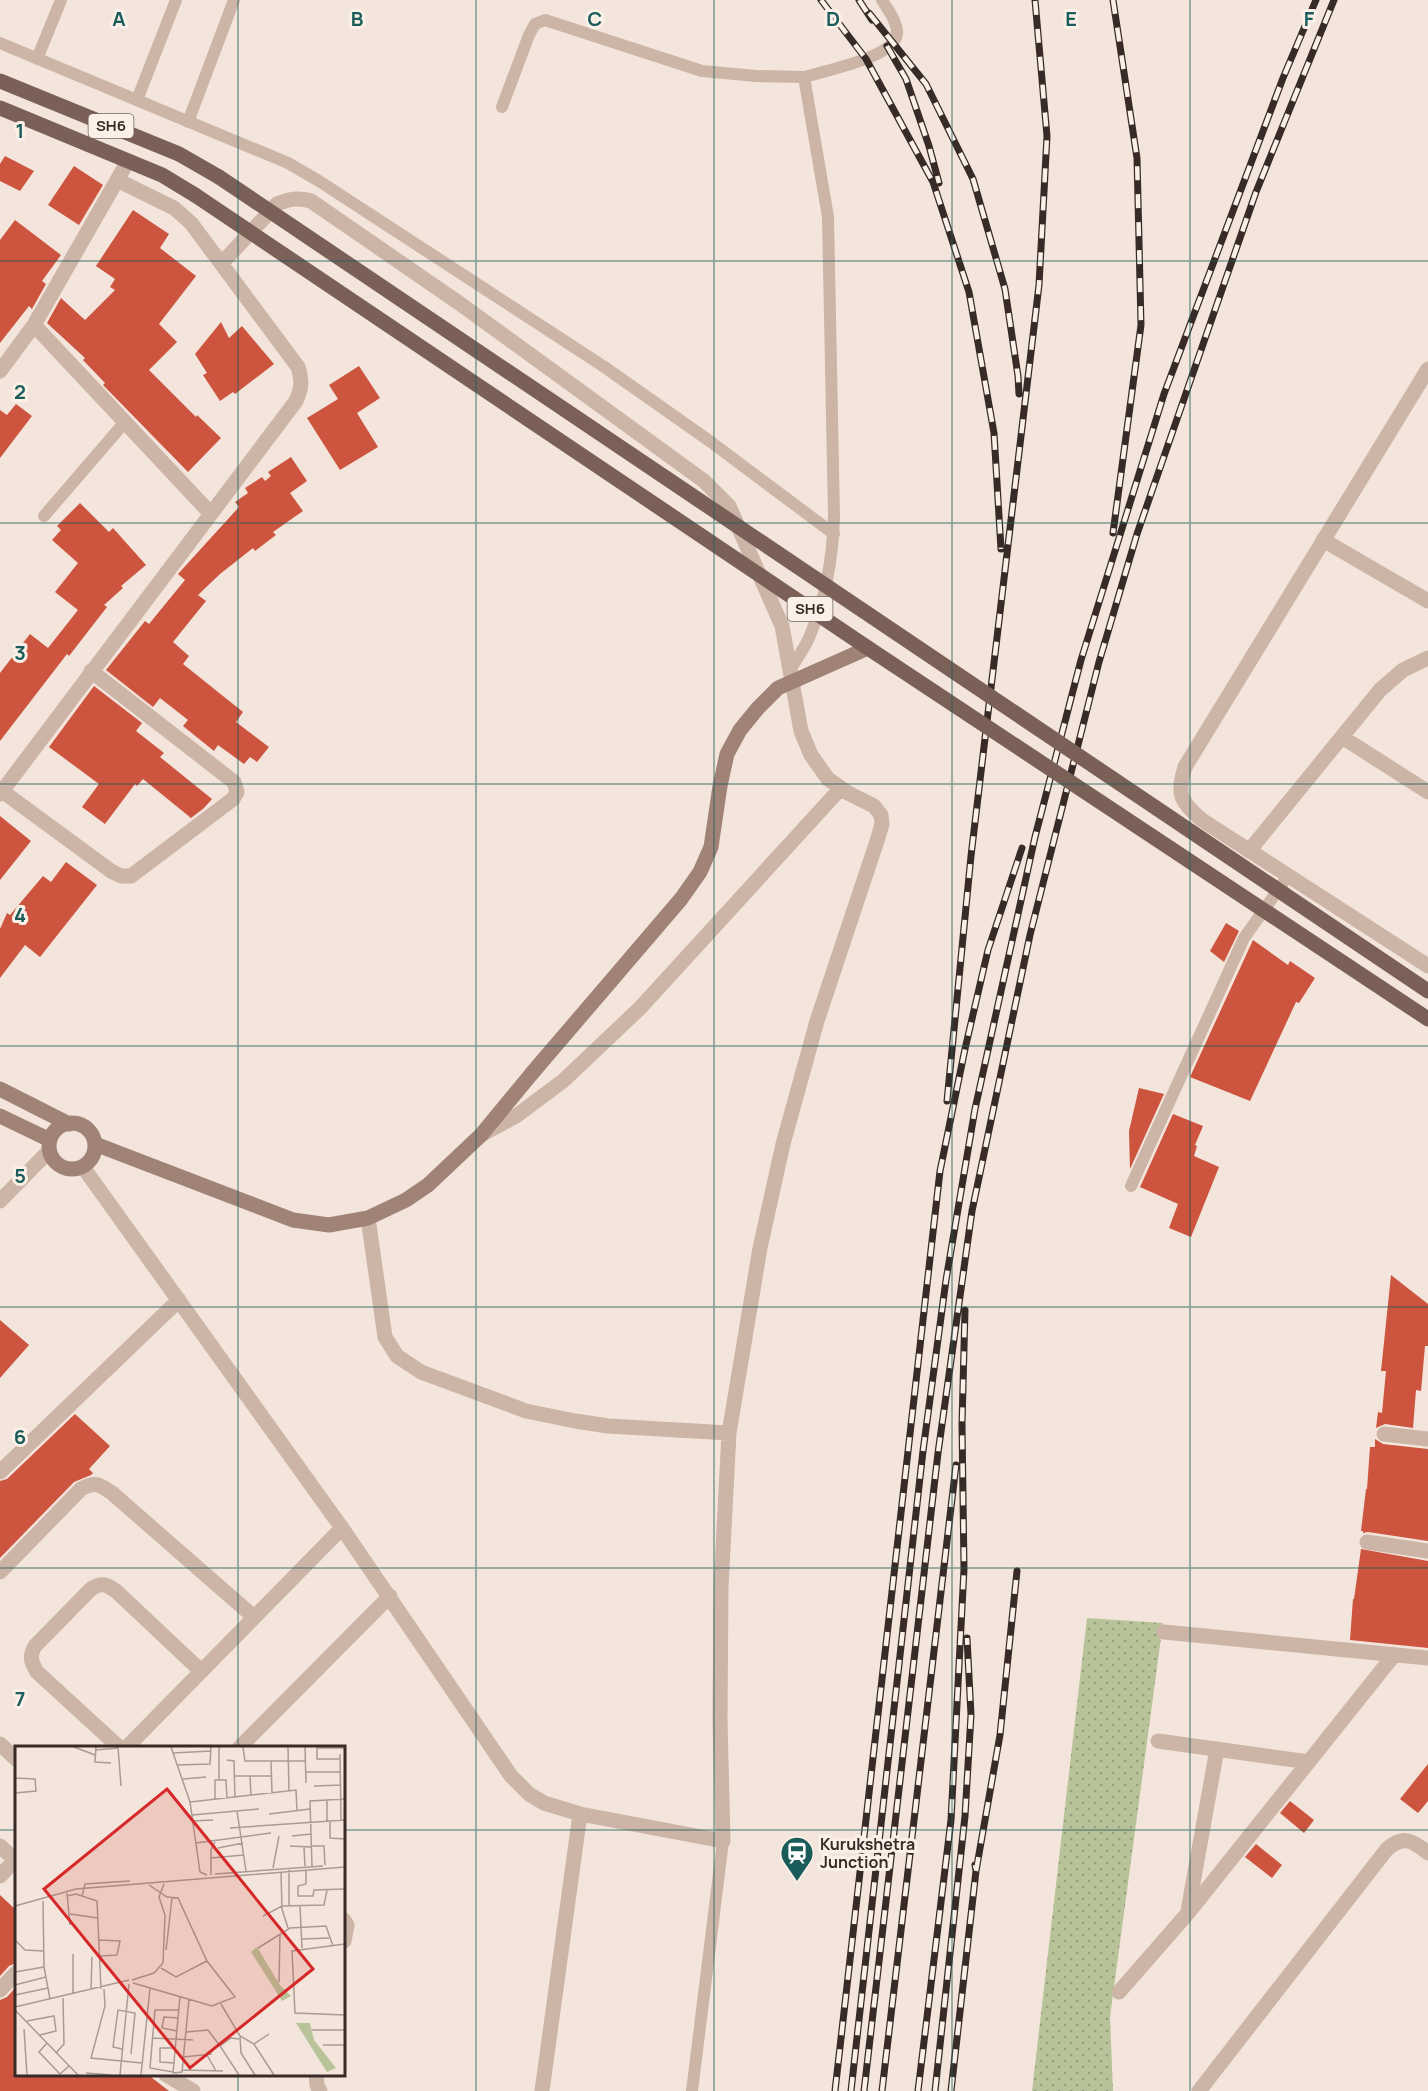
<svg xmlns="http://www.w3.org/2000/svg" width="1428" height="2091" font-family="Manrope,sans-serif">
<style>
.park{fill:url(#park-dots)}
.building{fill:#cd543f}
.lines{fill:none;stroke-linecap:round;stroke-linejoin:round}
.service{stroke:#ccb4a6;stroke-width:12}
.minor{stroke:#ccb4a6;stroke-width:15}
.tertiary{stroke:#ccb4a6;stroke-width:15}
.secondary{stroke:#a08277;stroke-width:15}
.primary{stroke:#7b6057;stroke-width:15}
.rail-casing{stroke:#382b27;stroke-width:7}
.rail{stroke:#fbf0e7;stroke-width:4.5;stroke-dasharray:14;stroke-linecap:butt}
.secondary-bridge{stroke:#a08277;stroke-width:15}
.primary-bridge{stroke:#7b6057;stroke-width:15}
.grid{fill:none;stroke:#1a5c5a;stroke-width:1.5;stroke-opacity:0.55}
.labels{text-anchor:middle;stroke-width:6;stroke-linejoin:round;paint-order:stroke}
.shield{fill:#fbf0e7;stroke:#726661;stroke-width:1.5}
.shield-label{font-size:15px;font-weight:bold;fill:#382b27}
.poi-label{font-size:16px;font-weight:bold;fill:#382b27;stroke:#fbf0e7;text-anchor:start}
.inset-road{fill:none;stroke:#a89b93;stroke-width:1.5}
.view{fill:#d62828;fill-opacity:0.15;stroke:#d62828;stroke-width:3}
.inset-edge{fill:none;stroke:#382b27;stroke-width:3}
.grid-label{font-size:20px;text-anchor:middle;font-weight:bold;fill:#1a5c5a;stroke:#fbf0e7;stroke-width:6;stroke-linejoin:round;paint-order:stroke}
</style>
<defs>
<pattern id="park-dots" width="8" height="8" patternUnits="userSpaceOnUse" patternTransform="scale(1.5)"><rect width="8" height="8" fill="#b9c39a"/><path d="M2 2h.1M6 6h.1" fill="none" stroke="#979f7e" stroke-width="1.8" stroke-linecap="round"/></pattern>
</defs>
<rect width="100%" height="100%" fill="#f3e5db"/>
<path class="park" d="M1087,1618L1163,1623L1110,2017L1113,2091H1032Z"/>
<path class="building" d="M5,156L34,171L20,191L0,181V164Z
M74,166L103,185L79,225L48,205Z
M133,210L169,234L160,248L196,276L159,324L177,342L149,370L196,417L197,415L221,438L188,472L103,385L105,383L83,360L85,358L47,323L61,298L85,320L115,290L110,287L115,279L96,266Z
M15,220L61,255L42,281L46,284L32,309L29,306L0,343V240Z
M221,322L229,338L242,326L274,364L235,394L233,392L220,401L203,375L207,373L195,354Z
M359,366L380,398L357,413L378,447L340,470L307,418L338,399L329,385Z
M16,404L32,416L0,458V410L7,415Z
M291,457L307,481L290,493L303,511L273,532L276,535L255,551L253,548L220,574L198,595L206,601L173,642L189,656L183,664L243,712L236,722L269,747L257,762L250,757L244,764L218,745L214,751L183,726L188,720L160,698L153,707L106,670L145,621L149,624L185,580L178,574L239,507L235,502L248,493L245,488L262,477L265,481L271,476L268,472Z
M80,503L109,532L113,528L146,565L121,586L123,588L104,605L107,607L69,656L67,654L0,741V673L30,634L48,648L78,610L55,592L78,563L52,540L61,530L57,526Z
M94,686L142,723L136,731L164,753L160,757L212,799L204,808L191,818L143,779L137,786L135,784L105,824L82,807L99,784L49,747Z
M0,816L31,841L0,880Z
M66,862L97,885L40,957L25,945L0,978V929L7,913L10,915L43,876L51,882Z
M1226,923L1239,931L1224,962L1210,951Z
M1253,940L1288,965L1290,961L1315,978L1299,1003L1296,1002L1250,1101L1190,1077Z
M1139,1088L1164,1094L1130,1169L1129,1131Z
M1173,1114L1203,1126L1195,1145L1197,1146L1194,1156L1219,1167L1191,1237L1169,1228L1178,1204L1140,1187Z
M1391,1275L1428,1304V1346H1425L1421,1391L1416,1390L1413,1428L1385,1424L1376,1428L1378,1412L1382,1413L1386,1371H1381Z
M0,1320L29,1345L0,1378Z
M75,1414L110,1446L89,1469L93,1473L91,1475L74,1482L0,1558V1481L7,1479Z
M1375,1439L1383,1444L1428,1449V1541L1368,1532L1363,1533V1531H1361L1366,1489H1367L1370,1447H1375Z
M1361,1549L1428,1561V1648L1350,1640L1353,1599H1354Z
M1428,1764V1801L1418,1813L1400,1799Z
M1290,1801L1314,1820L1304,1833L1280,1813Z
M1256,1844L1282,1865L1272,1878L1245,1857Z
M0,1895L16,1910V1963L9,1966L0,1976Z
M16,1987V2074H147L169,2091H0V2000L7,1997Z"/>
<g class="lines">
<path class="service" d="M0,43L288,163L319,181L603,366L711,442L834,534
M37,59L61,0
M137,100L176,0
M502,107L529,35L535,24L545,20L702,71L756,76L804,77
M188,122L234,0
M44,516L125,422
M790,670C796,660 804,649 809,638C825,600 833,556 834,516L828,217L804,77C824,71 897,57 897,33C897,21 888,10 882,0
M1131,1186L1244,938L1283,883
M692,2091L723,1841"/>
<path class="minor" d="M34,325L211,514
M0,371L34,325L128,161
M1323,540L1428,601
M1342,737L1428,792
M2,791L111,871L121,876H131L233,799L237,792L234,782L91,671
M0,794L296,401C302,388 302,380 298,367L191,223L174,208L117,180
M1249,851L1380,690L1403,670L1428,658
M481,1135L516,1116L563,1081L640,1008L841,788
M83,1167L342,1528L511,1776L529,1794L544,1803L580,1814L723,1841L720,1720L721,1587L729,1433L760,1248L783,1144L817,1021L878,838L882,824L881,815L874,806L848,793L828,779L811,755L801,731L782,626L729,506L704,481L459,303L311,201C298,197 289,199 277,204L222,263
M0,1201L49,1151
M368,1218L385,1337L397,1356L421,1372L526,1411L575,1421L608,1426L729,1433
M1384,1434L1428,1439
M0,1472L179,1300
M1367,1542L1428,1551
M0,1572L81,1489C95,1481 99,1484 112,1493L254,1617
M1164,1632L1428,1658
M1158,1741L1309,1762
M0,1744L16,1759
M120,1748L37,1672C31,1662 29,1656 35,1646L91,1589C101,1582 106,1584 116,1591L201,1671
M126,1748L342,1528
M239,1748L390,1596
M0,1846L15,1860
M0,1876L16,1859
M1188,1911L1217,1749
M344,1920L347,1925L344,1941
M0,1990L16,1973
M1119,1992L1188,1913L1394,1655
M165,2074L193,2091
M316,2074L317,2085L320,2091
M542,2091L580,1814
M1199,2091L1387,1849C1403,1835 1412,1840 1428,1853"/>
<path class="tertiary" d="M1428,369L1185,767C1176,795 1181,802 1202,820L1428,966"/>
<path class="secondary" d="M0,1089L69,1124
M0,1116L50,1140
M49 1146a23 23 0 1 1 46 0a23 23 0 1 1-46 0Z
M95,1144L293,1220L329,1225L368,1218L406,1200L428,1185L481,1135L533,1072"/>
<path class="primary" d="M0,81L179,154L219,177
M0,108L162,175L195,195"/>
<defs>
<path id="rail" d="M821,0L866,59L933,182L969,292L994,433L1001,549
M859,0L872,20
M1113,0L1137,158L1141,325L1113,533
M869,13L926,84L973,179L1005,289L1018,376L1019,394
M887,46L906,79L929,146L939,183
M947,1101L971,856L1039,285L1047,136L1035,0
M976,1871L1000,1735L1017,1571
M835,2091L940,1171L965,1049L988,950L1022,848
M851,2091L923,1451L946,1280L975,1109L1035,837L1081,660L1164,394L1283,78L1316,0
M864,2091L938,1453L972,1211L1030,935L1099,662L1137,534L1256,192L1334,0
M882,2091L956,1465
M918,2091L951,1820L964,1569L962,1424L965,1310
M935,2091L965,1816L971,1715L967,1638
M951,2091L976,1871L975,1865"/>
</defs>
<use href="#rail" class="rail-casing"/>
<use href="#rail" class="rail"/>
<path class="secondary-bridge" d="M533,1072L681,899L700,872L711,847L720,786L727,754L740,730L758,708L778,688L868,648"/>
<path class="primary-bridge" d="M219,177L1428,991
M195,195L868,648L1428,1019"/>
</g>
<path class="grid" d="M238,0V1748M476,0V2091M714,0V2091M952,0V2091M1190,0V2091M0,261H1428M0,523H1428M0,784H1428M0,1046H1428M0,1307H1428M0,1568H1428M0,1830H16M344,1830H1428M238,2074V2091"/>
<defs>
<symbol id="station-pin" viewBox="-11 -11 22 30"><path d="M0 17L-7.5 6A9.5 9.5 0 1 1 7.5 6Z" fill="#1a5c5a" stroke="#fbf0e7"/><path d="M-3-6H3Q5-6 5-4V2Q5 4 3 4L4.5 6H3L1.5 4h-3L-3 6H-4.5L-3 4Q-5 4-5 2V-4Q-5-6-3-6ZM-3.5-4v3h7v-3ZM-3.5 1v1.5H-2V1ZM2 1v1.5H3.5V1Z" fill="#fff"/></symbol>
</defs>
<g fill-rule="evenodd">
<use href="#station-pin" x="778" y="1834" width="38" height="52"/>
</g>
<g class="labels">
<g class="shield">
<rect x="88.5" y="114" width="45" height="24" rx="4.5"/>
<rect x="787.5" y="597" width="45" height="24" rx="4.5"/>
</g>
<g class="shield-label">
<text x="111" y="131">SH6</text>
<text x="810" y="614">SH6</text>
</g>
<g class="poi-label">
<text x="820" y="1850">Kurukshetra<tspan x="820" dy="18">Junction</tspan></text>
</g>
</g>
<g transform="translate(15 1746)">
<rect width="330" height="330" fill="#f3e5db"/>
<path d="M242,201L265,239L276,250L267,255L236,206ZM281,277H295L299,294L321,322L312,326Z" fill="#b9c39a"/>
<path class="inset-road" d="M59,1L80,9M81,1L80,16L96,17M103,1L106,40M156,1L175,56L185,126L192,129M204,1V34M228,1L230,15H290M273,1L274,45M290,1L291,37M80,4L104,2M158,7L196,5M325,8L326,74M325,13H302V2H330M212,14L219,15L220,52M256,15L257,47M163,19L195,18L196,1M291,26H325M220,30H256M235,30L236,50M0,32L20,33L21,45L0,47M168,33L191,31M299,40L326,39M200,54V34H211L212,53M312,54V75M175,56L281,44L282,65M222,65L231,125M254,68L295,63M177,69L244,63M178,75L198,74M315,75V92L330,93M215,82L330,74M277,90L296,88M181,97L256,87M275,100L296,101M296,100H309L310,119M289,101L290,120M203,102L228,97M196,112L229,109M297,120L295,55L330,53M258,122L264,90M274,124V160M291,125V138L283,140V150H298L299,144L330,143M266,126L267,163L273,182M200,128L308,120M196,129V104L201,94M52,147L55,179M52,150L61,148L82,155L86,243M67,150L70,138L115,135M28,155L29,221L35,253M0,160L61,143L330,121M285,160L287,202M55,168L83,172M248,170L267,160L309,159L312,144M287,193L314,192M0,194L10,204L29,205M84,194L105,195L102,209L85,210M330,198L277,205L280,267L330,269M243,202L275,182L311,180L318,200M151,204L157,152M58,208V247M146,222L161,231L192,215M0,226L29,221M117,234L139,227L148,217L150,169L144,151L149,138M264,236L265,188M118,237L197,260L220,251L192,215L163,152L152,151L134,139M0,239L31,231M76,243L77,211M89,243L90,260L76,312L127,317M0,249L33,242M206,258L225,290L239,298L259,329M0,261L114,234M0,264L63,329M12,275L39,270L41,285L25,289M9,283L12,329M297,284H330M162,285L147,282L149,271L163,272M171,286L193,284L205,300M225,291L226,307L240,329M138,292L178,294M32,297L24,306L45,328L54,320M239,298L254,288M308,299H330M107,303L98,301L103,264L120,267L116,308M41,307L49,298L48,252M192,309L201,325M168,311L197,308M159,317L145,316V302H160M167,324L208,325M158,326L135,322L140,264H164M71,327L96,329M158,327L167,326L174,253M158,327L165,250M105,329L114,238M126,329L135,242M224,329L205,300L216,292L224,293"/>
<path class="view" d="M152,43L298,223L175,322L29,143Z"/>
<rect width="330" height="330" class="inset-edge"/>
</g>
<g class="grid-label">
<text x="119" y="26">A</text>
<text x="357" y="26">B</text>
<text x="595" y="26">C</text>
<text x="833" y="26">D</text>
<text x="1071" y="26">E</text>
<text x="1309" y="26">F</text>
<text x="20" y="138">1</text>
<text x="20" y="399">2</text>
<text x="20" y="660">3</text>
<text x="20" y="922">4</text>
<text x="20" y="1183">5</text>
<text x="20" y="1444">6</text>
<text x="20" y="1706">7</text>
</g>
</svg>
